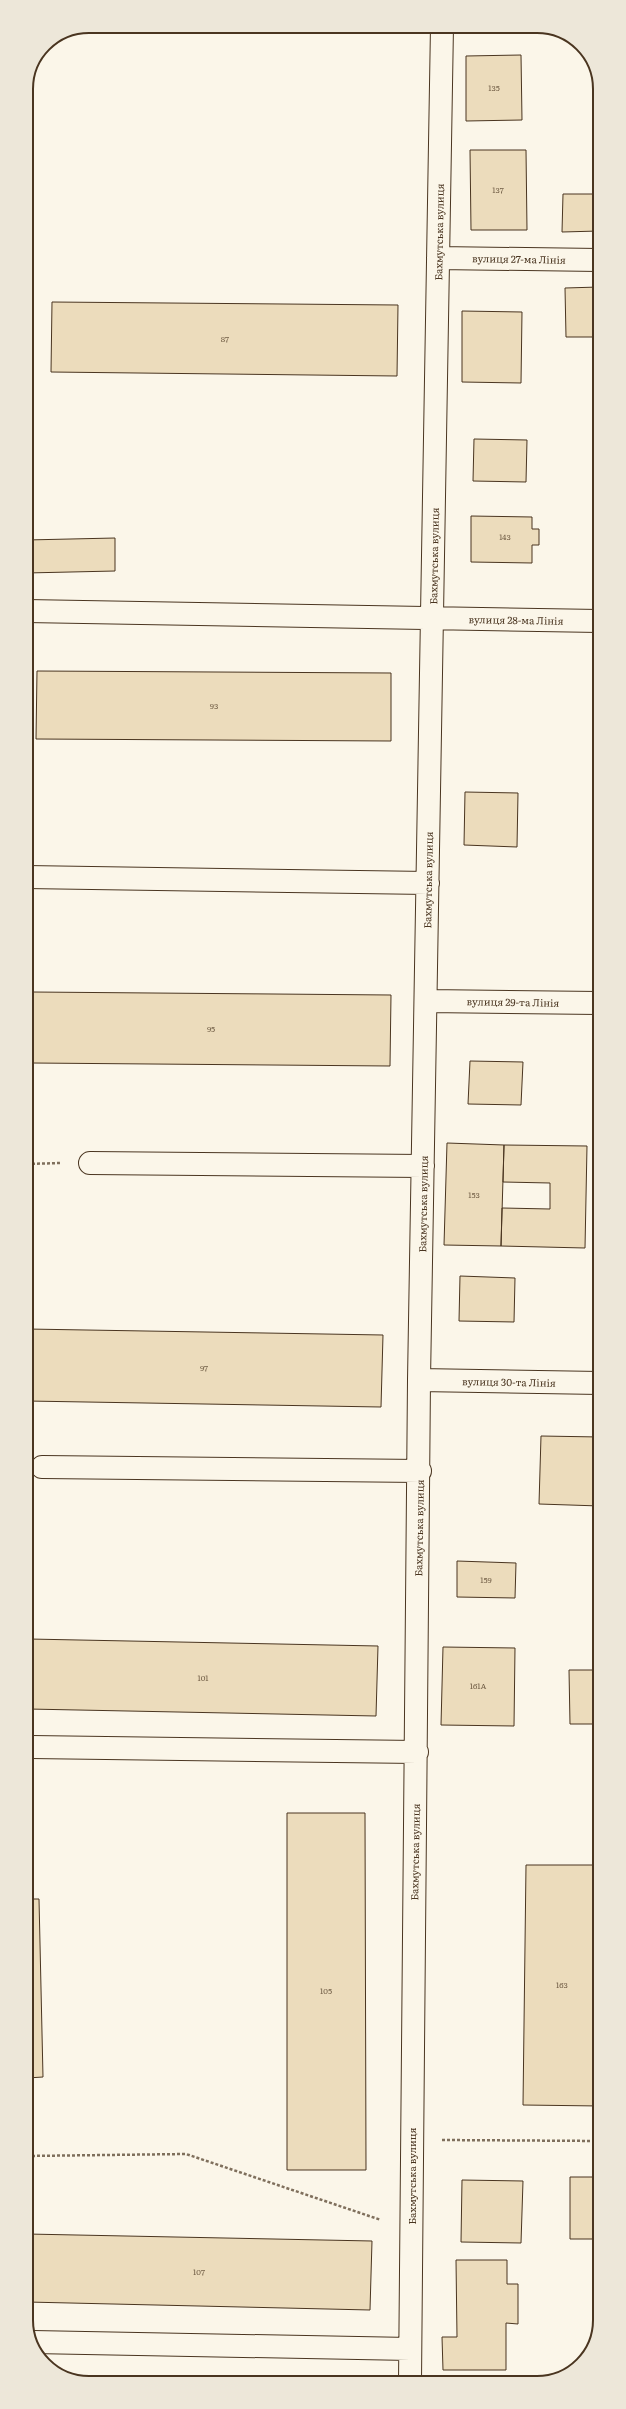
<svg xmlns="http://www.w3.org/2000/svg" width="626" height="2409" font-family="Literata,serif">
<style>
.building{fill:#ecdcbc;stroke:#4a3520}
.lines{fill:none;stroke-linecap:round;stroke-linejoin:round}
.minor-casing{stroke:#4a3520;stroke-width:24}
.path{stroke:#7f6f5c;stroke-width:2.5;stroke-dasharray:3 2;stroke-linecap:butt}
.minor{stroke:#fbf6e9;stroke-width:22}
.labels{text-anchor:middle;stroke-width:3;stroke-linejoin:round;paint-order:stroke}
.number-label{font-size:8px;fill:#725f47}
.street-label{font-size:10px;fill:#4a3520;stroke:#fbf6e9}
.rim{fill:none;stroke:#4a3520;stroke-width:2}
</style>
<rect width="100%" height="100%" fill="#fbf6e9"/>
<path class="building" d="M521,55L522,120L466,121V56Z
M470,150H526L527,230H471Z
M563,194H599V231L562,232Z
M599,287V337H566L565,288Z
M52,302L398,305L397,376L51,372Z
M462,311L522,312L521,383L462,382Z
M474,439L527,440L526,482L473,481Z
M471,516L532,517V529H539V545H532V563L471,562Z
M115,538V571L26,573V540Z
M37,671L391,673V741L36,739Z
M465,792L518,793L517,847L464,845Z
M33,992L391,995L390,1066L32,1063Z
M470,1061L523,1062L521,1105L468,1104Z
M447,1143L504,1145L501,1246L444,1245Z
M504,1145L587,1146L585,1248L501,1246L502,1208L550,1209V1183L503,1182Z
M460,1276L515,1278L514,1322L459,1321Z
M27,1329L383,1335L381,1407L27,1401Z
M541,1436L600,1437V1506L539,1504Z
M457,1561L516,1563L515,1598L457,1597Z
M600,1614V1635L593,1617Z
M29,1639L378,1646L376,1716L28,1709Z
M443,1647L515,1648L514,1726L441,1725Z
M569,1670H600V1724H570Z
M287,1813H365L366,2170H287Z
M526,1865H600V2106L523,2105Z
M27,1899H39L43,2077L27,2078Z
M570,2177H600V2239H570Z
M462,2180L523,2181L521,2243L461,2242Z
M27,2234L372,2241L370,2310L27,2302Z
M456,2260H507V2284H518V2324L506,2323V2370H443L442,2337H457Z"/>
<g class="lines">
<defs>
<path id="minor" d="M438,258L599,260
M26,611L599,621
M26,877L428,883
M427,1001L599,1003
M90,1163L423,1166
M419,1380L600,1383
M42,1467L420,1471
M31,1747L417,1752
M33,2342L410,2349
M410,2382L419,1380L442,26"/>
</defs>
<use href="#minor" class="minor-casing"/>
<path class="path" d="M27,1164L60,1163
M442,2140L600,2141
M27,2156L186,2154L381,2220"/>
<use href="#minor" class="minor"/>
</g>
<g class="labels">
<g class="number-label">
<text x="494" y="91">135</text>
<text x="498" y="193">137</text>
<text x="225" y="342">87</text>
<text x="505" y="540">143</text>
<text x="214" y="709">93</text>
<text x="211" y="1032">95</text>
<text x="474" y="1198">153</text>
<text x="204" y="1371">97</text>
<text x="486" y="1583">159</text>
<text x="203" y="1681">101</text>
<text x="478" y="1689">161А</text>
<text x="562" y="1988">163</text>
<text x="326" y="1994">105</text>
<text x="199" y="2275">107</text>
</g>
<g class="street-label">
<text transform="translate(439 232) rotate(-89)" y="4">Бахмутська вулиця</text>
<text transform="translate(519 259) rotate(1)" y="4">вулиця 27-ма Лінія</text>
<text transform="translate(434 556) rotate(-89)" y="4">Бахмутська вулиця</text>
<text transform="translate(516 620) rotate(1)" y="4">вулиця 28-ма Лінія</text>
<text transform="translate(428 880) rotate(-89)" y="4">Бахмутська вулиця</text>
<text transform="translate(513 1002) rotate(1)" y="4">вулиця 29-та Лінія</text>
<text transform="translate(423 1204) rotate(-89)" y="4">Бахмутська вулиця</text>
<text transform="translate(509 1382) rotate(1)" y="4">вулиця 30-та Лінія</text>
<text transform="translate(419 1528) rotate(-89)" y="4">Бахмутська вулиця</text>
<text transform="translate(415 1852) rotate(-89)" y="4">Бахмутська вулиця</text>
<text transform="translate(412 2176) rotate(-90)" y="4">Бахмутська вулиця</text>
</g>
</g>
<path d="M0 0H626V2409H0ZM89 33H537A56 56 0 0 1 593 89V2320A56 56 0 0 1 537 2376H89A56 56 0 0 1 33 2320V89A56 56 0 0 1 89 33Z" fill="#ede7d9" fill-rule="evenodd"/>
<path class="rim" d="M89 33H537A56 56 0 0 1 593 89V2320A56 56 0 0 1 537 2376H89A56 56 0 0 1 33 2320V89A56 56 0 0 1 89 33Z"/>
</svg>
